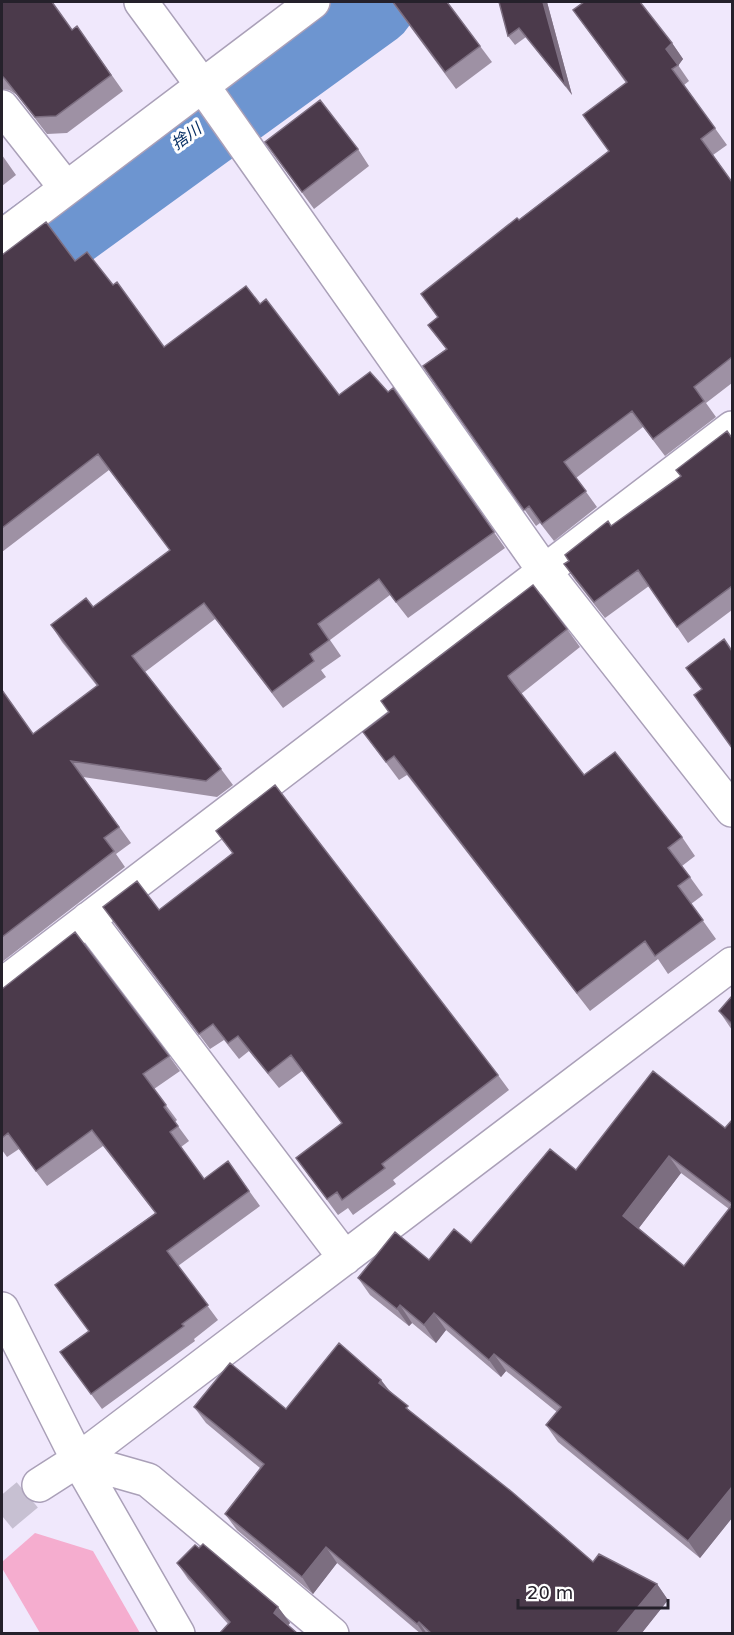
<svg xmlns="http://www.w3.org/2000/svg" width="734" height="1635" font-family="'DejaVu Sans','Noto Sans JP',sans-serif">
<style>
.green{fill:#f5adcf}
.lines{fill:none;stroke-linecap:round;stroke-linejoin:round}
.river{stroke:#6d95d0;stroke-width:90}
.minor-tunnel{stroke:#c7c0d2;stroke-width:33;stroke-dasharray:33 16;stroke-linecap:butt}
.minor-casing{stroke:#aaa0b8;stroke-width:36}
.minor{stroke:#fff;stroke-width:33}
.wall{fill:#9e91a4;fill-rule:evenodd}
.shaded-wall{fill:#7c6e80}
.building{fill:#4b3a4b;stroke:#7c6e80;stroke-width:1.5}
.labels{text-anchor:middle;stroke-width:6;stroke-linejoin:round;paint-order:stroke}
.water-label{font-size:16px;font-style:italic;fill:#072f64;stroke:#fff}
</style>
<rect width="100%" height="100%" fill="#f0e8fc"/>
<path class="green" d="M35,1533L93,1551L140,1633H40L2,1568V1562Z"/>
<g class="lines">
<path class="river" d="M2,270L371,2"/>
<path class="minor-tunnel" d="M2,1516L39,1485"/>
<defs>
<path id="minor" d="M141,2L202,85L545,572L732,810
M2,107L66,188
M2,237L313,2
M88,919L345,1258
M2,985L732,428
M2,1309L78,1460L178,1634
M78,1460L148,1480L332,1634
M39,1485L78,1460L732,964"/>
</defs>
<use href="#minor" class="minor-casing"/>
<use href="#minor" class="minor"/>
</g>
<path class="wall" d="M2,2L72,30L77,26L123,91L67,133L47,134L17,95L9,90L2,89Z
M392,2L480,46L492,62L456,89Z
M547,2L572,95L526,37L515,45L508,36Z
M573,10L672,43L683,59L678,65L689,81L684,85L727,145L713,155L732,182V383L706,403L716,417L665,456L643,427L576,478L597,507L554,541L540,523L536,526L423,366L446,349L428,325L438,317L421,294L609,151L626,83Z
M265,142L358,149L369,166L314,209Z
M2,155L16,175L2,186Z
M2,255L75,261L113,285L164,347L260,304L339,395L388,392L393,388L505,548L408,618L390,595L330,640L341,656L321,670L326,677L283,708L215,619L145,672L221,769L233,785L217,797L83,777L131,843L116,854L125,867L2,962V690L33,734L97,686L62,642L51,625L93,607L170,550L109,470L2,552Z
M732,438V610L688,643L649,586L605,618L575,580L564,564Z
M567,629L580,647L521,694L584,775L682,837L695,856L682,866L703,895L691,904L716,939L668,974L658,959L590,1011L407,775L399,780L363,732Z
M216,831L498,1075L509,1090L393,1180L396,1184L353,1215L348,1208L338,1215L296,1158L342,1123L302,1071L279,1088L249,1051L239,1059L224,1040L210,1049L103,907L159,910L233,854Z
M2,989L169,1056L180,1071L154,1089L177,1120L175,1122L189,1141L181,1147L204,1179L228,1161L260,1206L178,1266L218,1320L194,1339L195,1341L102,1409L60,1352L89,1331L55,1285L155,1213L103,1146L47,1186L19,1149L7,1157L2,1150Z
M732,996V1030L719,1011Z
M732,1120V1518L700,1558L558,1442L546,1425L557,1412L506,1371L501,1377L446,1330L436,1343L412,1323L409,1326L370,1295L358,1278L429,1260L471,1243L576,1170L725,1128ZM681,1173L729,1209L684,1266L639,1228Z
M381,1380L389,1390L414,1415L593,1562L657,1584L668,1600L641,1634H421L337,1563L313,1594L237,1530L225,1514L260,1468L206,1423L194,1407L286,1409Z
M177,1563L278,1607L290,1623L288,1625L228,1624L188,1579Z"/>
<path class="shaded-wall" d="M543,2H547L572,95L566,86Z
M672,43L683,59L678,66L666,49Z
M669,1156L681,1173L635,1233L623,1216Z
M400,1305L412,1323L409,1326L397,1309Z
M434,1313L446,1330L436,1343L424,1325Z
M494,1354L506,1371L501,1377L489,1360Z
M381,1380L393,1396L379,1383Z
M732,1487V1518L700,1558L688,1541Z
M326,1547L337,1563L313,1594L302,1577Z
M657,1584L668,1600L641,1634H616Z
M278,1607L290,1623L285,1629L274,1613Z
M419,1622L427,1634H424L417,1624Z"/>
<path class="building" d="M2,2H52L72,30L77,26L111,75L56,116L35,117L5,79L2,76Z
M393,2H447L480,46L445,72Z
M499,2H543L566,86L519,28L508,36Z
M584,2H640L672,43L666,49L678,65L672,69L715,128L701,139L732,182V357L694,387L704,401L653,439L632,411L564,462L586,491L542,524L529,506L524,510L423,366L447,349L428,325L438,317L421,294L517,218L519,220L609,151L583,115L627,82L573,10Z
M320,100L358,149L302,192L265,142Z
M46,222L75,261L87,252L113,285L117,282L164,347L246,286L260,304L266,299L339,395L370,372L388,392L393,388L494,532L396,602L379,579L318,624L329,640L310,654L314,661L272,692L204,603L132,656L221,769L206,781L71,761L119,827L104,838L114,851L2,937V690L33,734L98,685L51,625L86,598L93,607L170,550L98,454L2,528V255Z
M727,431L732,438V586L677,627L638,570L594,602L564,564L569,561L565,555L608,521L611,526L681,476L676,470Z
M533,585L567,629L508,676L509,678L584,775L615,752L682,837L668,848L690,877L678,886L703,920L655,956L645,941L577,993L394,756L386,762L363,732L389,712L381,701Z
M724,639L732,651V748L694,695L702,689L686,668Z
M275,785L498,1075L382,1164L385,1168L342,1200L337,1192L327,1199L296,1158L342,1123L291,1055L268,1073L238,1036L228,1043L213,1024L199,1034L103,907L137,881L159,910L233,853L216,831Z
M75,932L169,1056L143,1074L166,1105L164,1107L178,1126L170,1132L204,1179L228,1161L249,1191L167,1251L208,1305L182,1324L184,1326L91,1394L60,1352L89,1331L55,1285L156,1213L92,1130L36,1171L8,1133L2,1138V989Z
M732,996V1024L719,1011Z
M653,1071L725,1128L732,1120V1204L669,1156L623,1216L684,1266L732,1205V1487L688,1541L546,1425L561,1407L494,1354L489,1360L434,1313L424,1325L400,1305L397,1309L358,1278L395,1232L429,1260L454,1229L471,1243L550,1149L576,1170Z
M339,1343L381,1380L379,1383L408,1406L406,1408L512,1492L593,1562L599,1554L657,1584L616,1634H432L419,1622L417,1624L326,1547L302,1577L225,1514L264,1464L194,1407L230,1363L286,1409Z
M203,1544L278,1607L274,1613L298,1634H219L230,1622L177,1563L195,1545L199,1548Z"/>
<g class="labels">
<g class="water-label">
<text transform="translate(186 136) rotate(-36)" y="6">捨川</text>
</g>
</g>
<rect width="734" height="1635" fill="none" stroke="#25212b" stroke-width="6"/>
<path d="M518 1599v9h150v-9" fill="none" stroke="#25212b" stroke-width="3"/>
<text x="527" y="1599" font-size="18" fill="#25212b" stroke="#ffffff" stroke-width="4.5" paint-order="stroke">20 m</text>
</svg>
